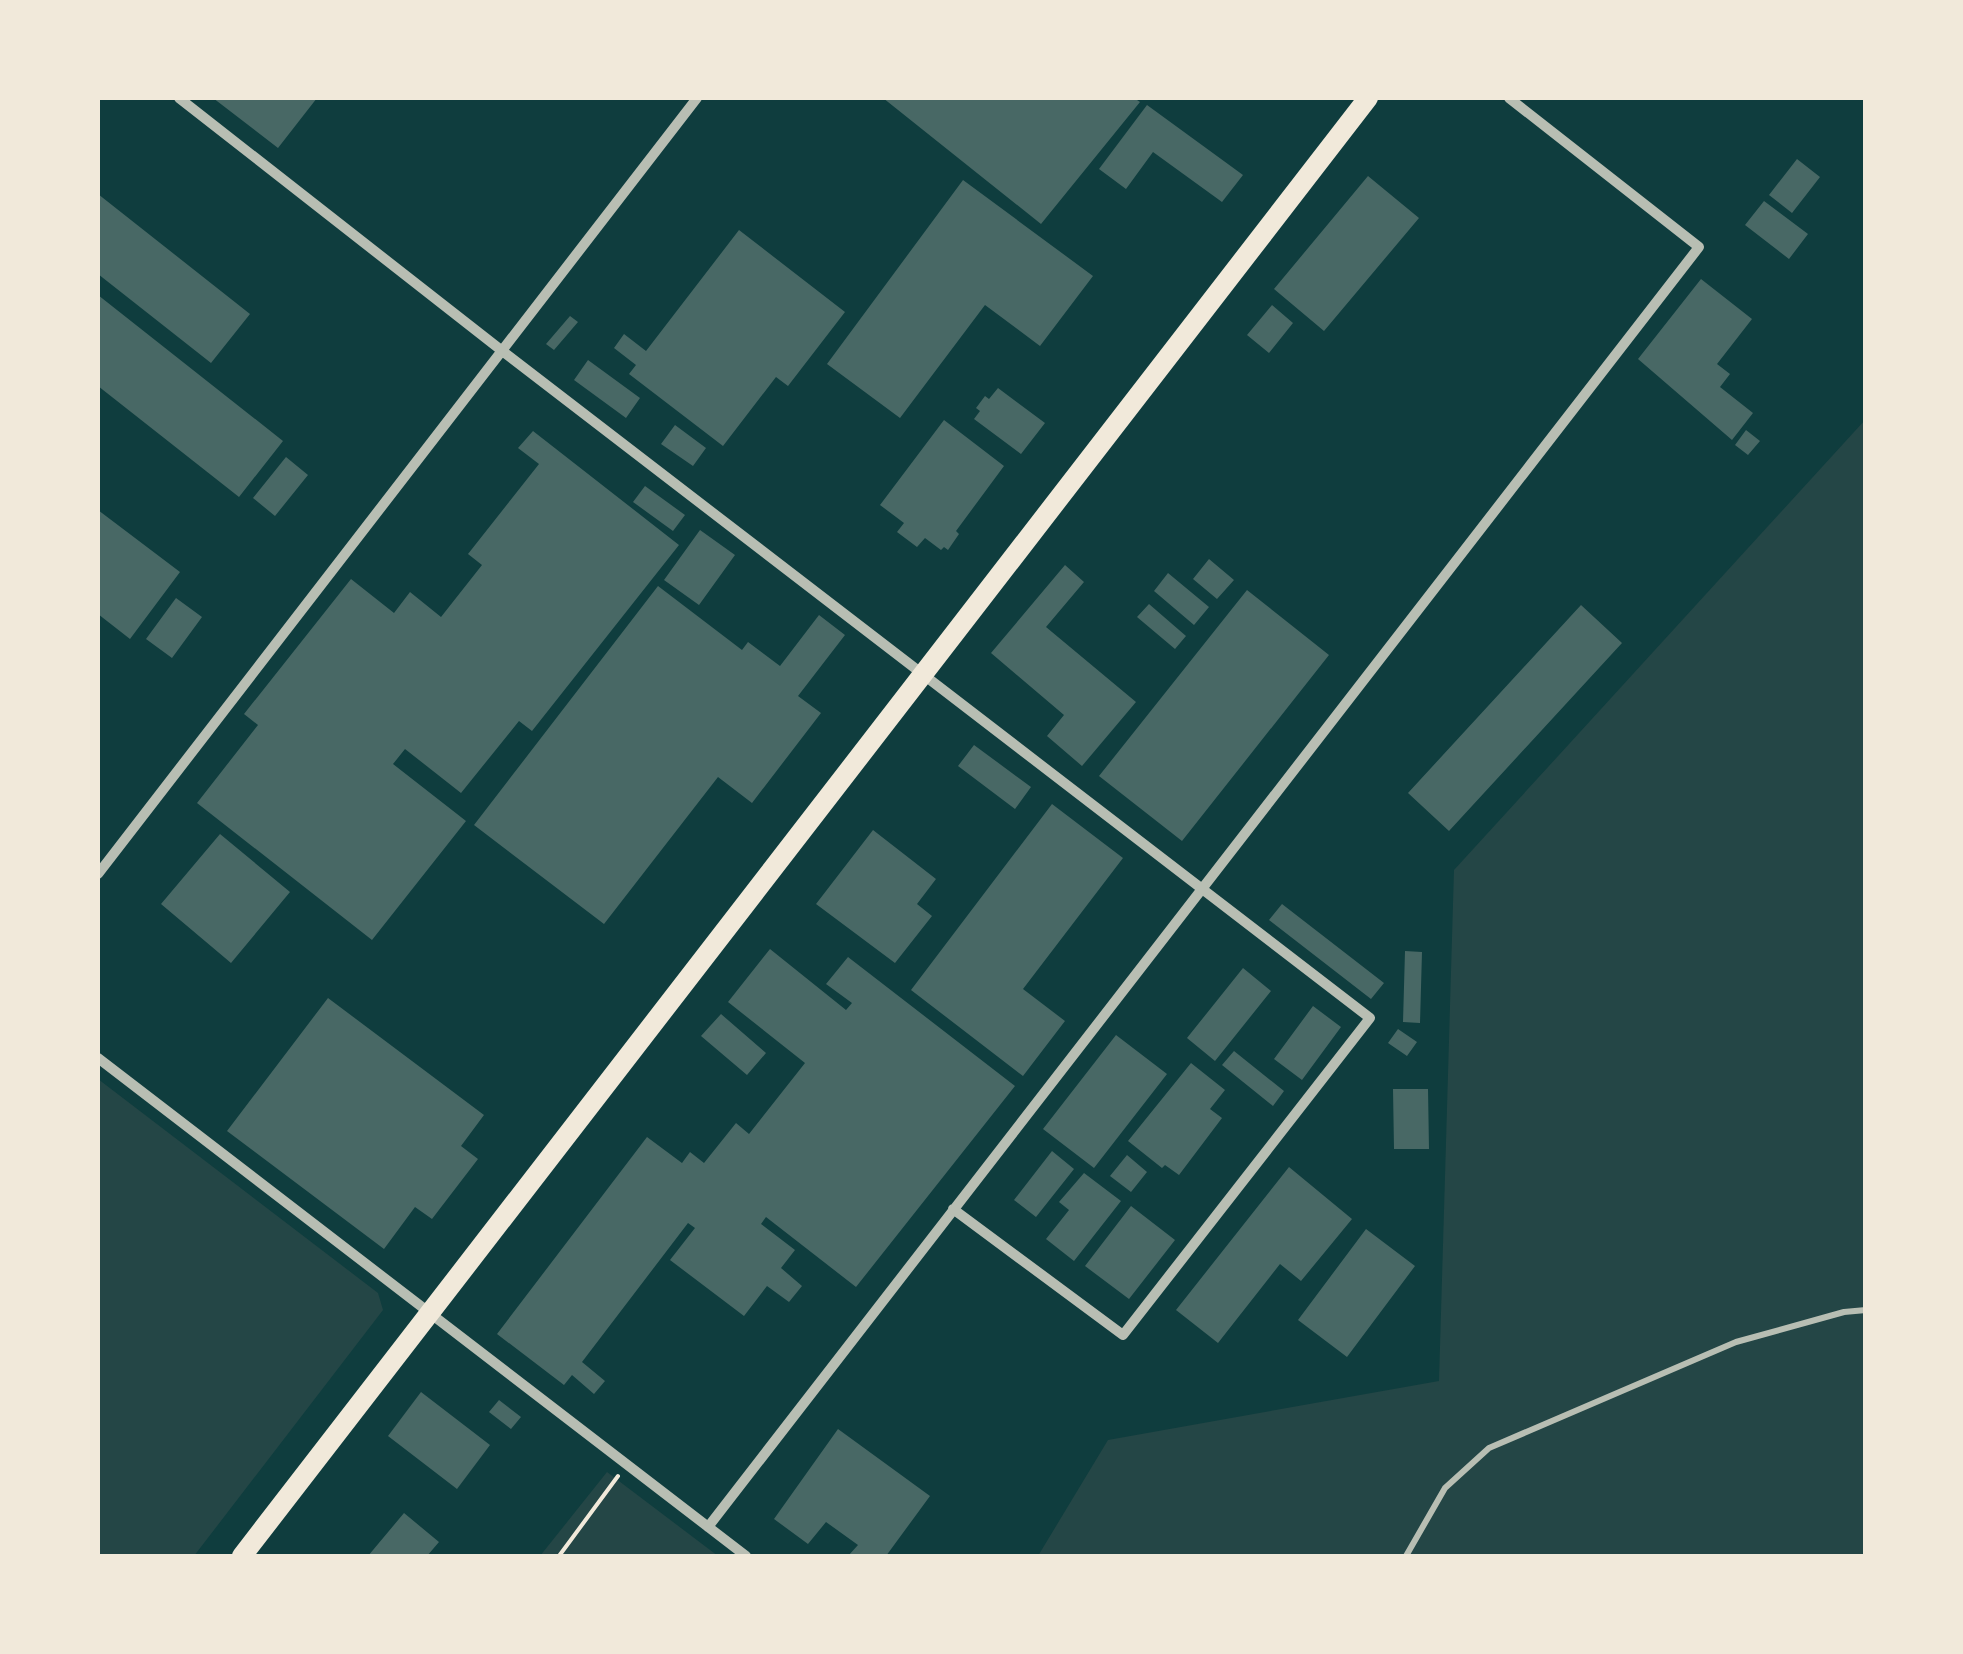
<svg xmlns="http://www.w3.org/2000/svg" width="1963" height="1654" font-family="'DejaVu Sans',sans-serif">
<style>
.green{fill:#244646}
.building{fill:#486865}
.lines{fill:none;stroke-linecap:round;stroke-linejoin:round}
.path{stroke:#f1e9da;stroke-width:4}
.service{stroke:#b8beb3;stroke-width:6}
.minor{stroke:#b8beb3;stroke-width:10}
.primary{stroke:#f1e9da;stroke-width:20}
</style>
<rect width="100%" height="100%" fill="#0f3d3e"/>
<path class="green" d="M1865,420V1556H1038L1108,1440L1439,1381L1454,870Z
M98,1079L378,1293L383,1310L194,1556H98Z
M607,1472L718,1556H540Z"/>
<path class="building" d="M213,98H317L278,148Z
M883,98H1134L1140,102L1041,224Z
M1147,105L1243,175L1222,202L1153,152L1126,189L1099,169Z
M1797,159L1820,177L1792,213L1769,195Z
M1368,176L1419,218L1324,331L1274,289Z
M963,180L1093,276L1040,346L985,305L900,418L827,364Z
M98,194L250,314L211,363L98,274Z
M1764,201L1808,234L1789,259L1745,225Z
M739,230L845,312L788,386L776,377L723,446L629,374L636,365L614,348L624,334L646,351Z
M1701,279L1752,319L1717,364L1730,374L1720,387L1753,413L1732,440L1638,359Z
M98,295L283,441L239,497L98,386Z
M1272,305L1293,323L1269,353L1247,335Z
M570,316L578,322L554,350L546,344Z
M588,360L640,398L626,418L574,380Z
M998,388L1045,423L1021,454L974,419L980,411L976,408L985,396L989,399Z
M944,420L1004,466L956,531L959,534L948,550L944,547L941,550L925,538L917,547L897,532L904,523L880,505Z
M675,425L706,448L693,466L661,444Z
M1746,430L1760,441L1748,455L1735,445Z
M533,431L679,545L532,731L519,721L461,793L405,749L393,764L466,821L372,940L197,803L258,725L244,714L351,579L394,613L410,592L441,617L482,565L468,554L539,464L518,448Z
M286,457L308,475L275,516L253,498Z
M645,486L685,515L673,531L633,502Z
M98,510L180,572L130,639L98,614Z
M700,530L735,555L699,605L664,580Z
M1209,559L1234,580L1217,599L1193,579Z
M1065,565L1084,582L1046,627L1136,702L1082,766L1047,736L1064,715L991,653Z
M1168,573L1209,607L1194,625L1154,591Z
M658,586L742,650L748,642L780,666L819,615L845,635L798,696L821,713L752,803L718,777L604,924L474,825Z
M1247,590L1329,655L1182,841L1099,776Z
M176,598L202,617L172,658L146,639Z
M1149,604L1186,636L1175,649L1137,617Z
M1581,605L1622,643L1449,831L1408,793Z
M974,745L1031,787L1015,809L958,766Z
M1052,804L1123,858L1023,989L1065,1021L1023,1076L911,990Z
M873,830L936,879L917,904L932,916L895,963L816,904Z
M220,834L290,892L231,963L161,904Z
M1282,904L1384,983L1371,999L1269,920Z
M770,949L846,1010L852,1003L826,984L848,957L1015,1086L856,1287L766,1217L761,1224L795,1250L781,1268L802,1286L789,1302L767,1286L744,1316L670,1260L695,1228L688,1223L582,1362L605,1381L594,1394L572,1375L564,1385L497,1334L647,1137L682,1163L690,1152L704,1163L736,1123L749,1134L805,1063L728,1002Z
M1405,951L1422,952L1420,1023L1403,1022Z
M1243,968L1271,991L1215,1061L1187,1038Z
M328,998L484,1115L461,1146L478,1159L432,1219L415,1207L384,1249L227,1131Z
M1313,1006L1341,1027L1302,1080L1274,1059Z
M721,1014L766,1053L747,1075L701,1036Z
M1398,1029L1417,1042L1407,1056L1388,1043Z
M1116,1035L1167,1074L1094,1168L1043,1129Z
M1234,1051L1284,1091L1273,1106L1222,1065Z
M1191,1063L1225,1090L1210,1109L1222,1118L1179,1175L1165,1165L1162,1168L1128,1141Z
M1393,1089H1428L1429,1149H1394Z
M1052,1151L1074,1169L1036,1217L1014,1200Z
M1127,1155L1147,1172L1131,1192L1110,1176Z
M1289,1167L1352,1219L1301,1281L1280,1264L1218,1343L1176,1310Z
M1084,1173L1121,1201L1074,1261L1046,1239L1069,1210L1059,1202Z
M1131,1206L1175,1240L1129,1299L1085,1266Z
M1366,1229L1415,1266L1347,1357L1298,1320Z
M421,1392L490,1445L457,1489L388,1436Z
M499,1400L521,1417L511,1429L489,1412Z
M838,1429L930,1496L886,1556H848L858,1545L826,1522L808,1544L774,1519Z
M404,1513L439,1542L427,1556H368Z"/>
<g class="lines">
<path class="path" d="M559,1556L618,1476"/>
<path class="service" d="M1406,1556L1445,1488L1489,1448L1736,1342L1844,1312L1866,1310"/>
<path class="minor" d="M179,98L501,350L1370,1018L1123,1335L953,1209
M98,874L697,98
M98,1058L746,1556
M708,1527L1699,247L1509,98"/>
<path class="primary" d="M242,1556L1368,98"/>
</g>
<rect width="1963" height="1654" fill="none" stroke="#f1e9da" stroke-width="200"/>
</svg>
